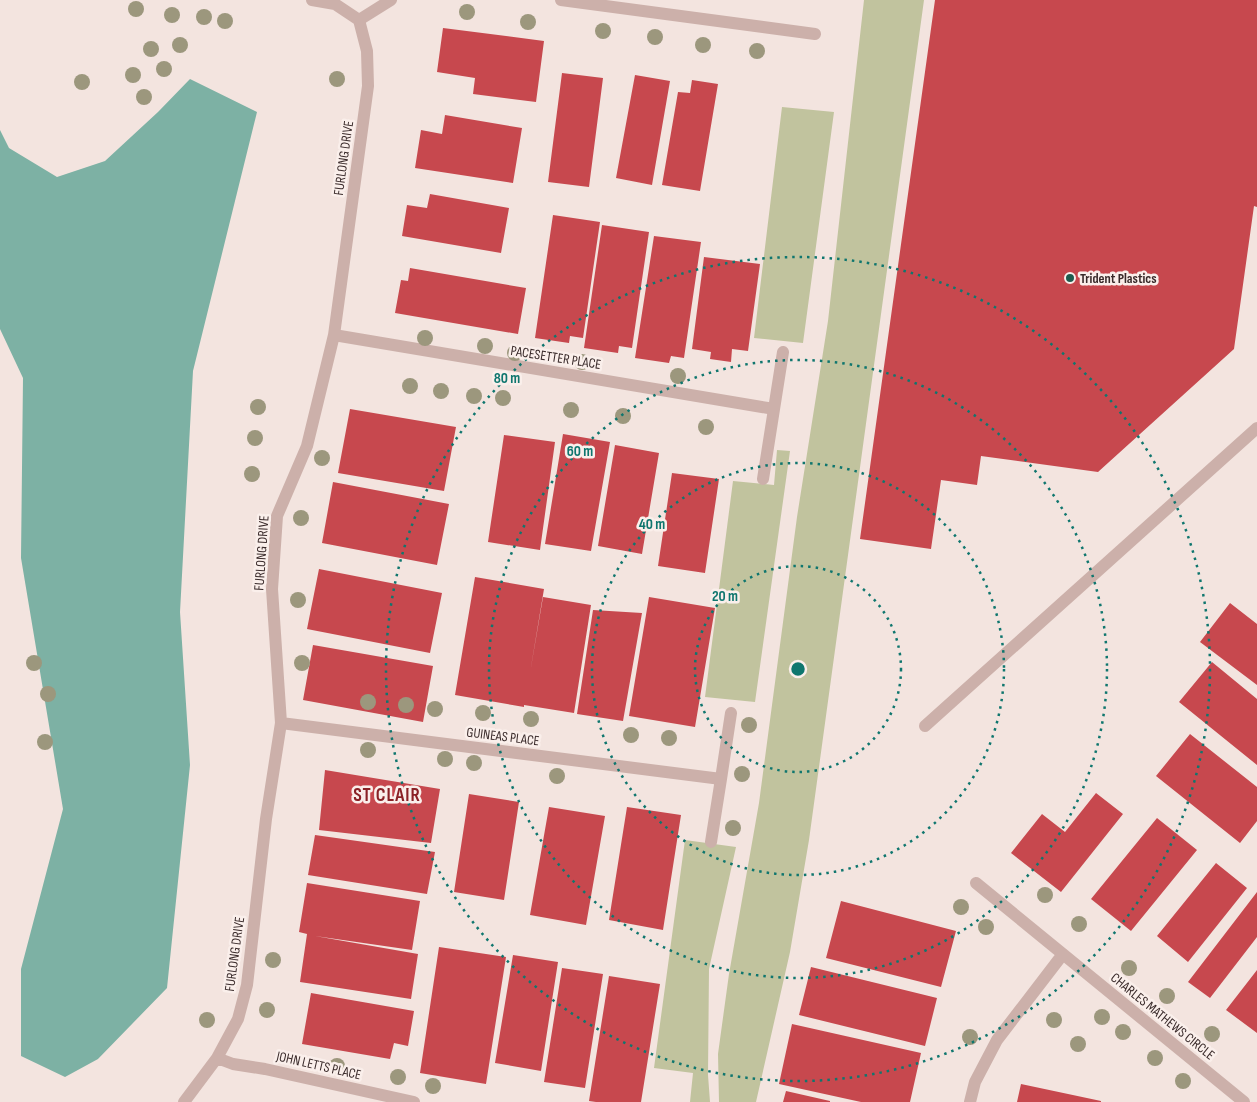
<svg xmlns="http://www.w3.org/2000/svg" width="1257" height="1102" font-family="'Sofia Sans Condensed',sans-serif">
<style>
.green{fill:#c1c39e}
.water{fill:#7db1a4}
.building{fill:#c7484e}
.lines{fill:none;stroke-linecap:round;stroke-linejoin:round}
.minor{stroke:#ccb0aa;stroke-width:12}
.tree{fill:#9c977d}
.ring{fill:none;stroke:#0f766e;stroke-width:2.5;stroke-dasharray:2.5 5}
.poi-dot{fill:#1e5c4e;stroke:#faefeb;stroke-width:2}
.labels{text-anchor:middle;stroke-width:5;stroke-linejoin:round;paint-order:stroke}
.street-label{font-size:14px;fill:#392a2a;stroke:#faefeb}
.poi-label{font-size:14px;font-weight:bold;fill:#392a2a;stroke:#faefeb;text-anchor:start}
.district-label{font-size:19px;font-weight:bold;letter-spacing:1px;fill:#8a2126;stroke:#faefeb}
.centre{fill:#0f766e;stroke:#faefeb;stroke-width:2.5}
.ring-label{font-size:15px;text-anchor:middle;font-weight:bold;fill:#0f766e;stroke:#faefeb;stroke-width:5;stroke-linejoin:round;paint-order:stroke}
</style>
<rect width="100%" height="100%" fill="#f3e4df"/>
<path class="green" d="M864,0H924L809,840L790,952L756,1102H719L718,1054L729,974L759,803L797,517L828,321Z
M782,107L834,112L803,343L754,338Z
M777,450L790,451L755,702L705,697L733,481L774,485Z
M685,840L736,847L709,969L708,1075L710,1102H690L693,1073L654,1068Z"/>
<path class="water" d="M190,79L257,112L193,371L180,612L190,765L167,988L98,1059L65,1077L21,1056V969L63,809L21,558L23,378L0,329V130L9,148L57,177L105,161L158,112Z"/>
<path class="building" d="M935,0H1257V207L1254,206L1234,349L1098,472L981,456L977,485L941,480L931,549L860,539Z
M443,28L544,41L536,102L473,94L475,78L437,72Z
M562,73L603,78L589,187L548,182Z
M635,75L670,81L652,185L616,178Z
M692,80L718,84L700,191L662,185L678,92L690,93Z
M445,115L522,128L513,183L415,168L421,130L442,134Z
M430,194L509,208L501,253L402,236L407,205L427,208Z
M553,215L600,222L583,338L570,336L569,343L535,338Z
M602,225L649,232L632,348L619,346L618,353L584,348Z
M654,236L701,242L684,358L671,356L669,363L635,358Z
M704,257L760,264L748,351L732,349L731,362L710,359L711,352L692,349Z
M410,268L526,288L518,334L395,313L401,280L408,281Z
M350,409L456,427L444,491L338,473Z
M563,434L610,442L591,551L545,544Z
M504,435L555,442L540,550L488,542Z
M615,445L659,453L642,554L598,546Z
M672,473L719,479L705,573L658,566Z
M333,482L449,504L437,565L322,543Z
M319,569L442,593L430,653L307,629Z
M475,577L544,589L530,673L543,597L591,605L574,713L524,705V707L455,695Z
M649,597L715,608L695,727L629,716Z
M1230,603L1257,624V685L1200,642Z
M593,610L642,613L623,721L577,714Z
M313,645L433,666L423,722L303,700Z
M1212,662L1257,699V765L1179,702Z
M1190,734L1257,787V821L1240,843L1156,776Z
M325,770L440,789L431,843L319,830Z
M1096,793L1123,814L1061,892L1011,853L1042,814L1065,832Z
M469,794L519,802L504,900L454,892Z
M549,807L605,816L586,925L530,915Z
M627,807L681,815L663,930L609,920Z
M1157,818L1197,850L1131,931L1091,899Z
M315,835L435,852L427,894L308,875Z
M1216,863L1247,888L1188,962L1157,936Z
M307,883L420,901L412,950L315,936L418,954L411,999L300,982L307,934L299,932Z
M1257,892V937L1210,998L1188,982Z
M841,901L956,931L941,987L826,958Z
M439,947L506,957L486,1084L420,1073Z
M513,955L558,962L541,1071L495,1063Z
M811,967L937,998L925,1046L799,1015Z
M562,968L603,974L585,1088L544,1082Z
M1257,970V1033L1226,1010Z
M609,976L660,984L641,1102H596L589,1101Z
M311,993L414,1011L408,1046L394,1043L390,1059L302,1044Z
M792,1024L921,1053L910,1102H861L779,1084Z
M1021,1084L1101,1101V1102H1017Z
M786,1091L830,1101V1102H783Z"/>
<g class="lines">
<path class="minor" d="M561,0L815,34
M359,20L391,0
M334,335L774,409
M763,479L783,352
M281,723L721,779L731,713
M925,726L1257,428
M711,842L721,779
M976,883L1244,1102
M217,1058L233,1064L265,1069L414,1102
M184,1102L217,1058L238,1019L247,985L266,819L281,723L272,589L277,516L307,446L334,335L368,86L367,51L359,20L335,4L312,0
M970,1102L975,1082L997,1040L1063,954"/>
</g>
<g class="tree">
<circle cx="136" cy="9" r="8"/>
<circle cx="467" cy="12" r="8"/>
<circle cx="172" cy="15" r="8"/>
<circle cx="204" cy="17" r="8"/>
<circle cx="225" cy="21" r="8"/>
<circle cx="528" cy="22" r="8"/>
<circle cx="603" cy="31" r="8"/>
<circle cx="655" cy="37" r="8"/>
<circle cx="180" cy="45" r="8"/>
<circle cx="703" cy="45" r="8"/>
<circle cx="151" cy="49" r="8"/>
<circle cx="757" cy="51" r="8"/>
<circle cx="164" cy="69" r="8"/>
<circle cx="133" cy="75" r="8"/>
<circle cx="337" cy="79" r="8"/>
<circle cx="82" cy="82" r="8"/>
<circle cx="144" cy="97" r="8"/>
<circle cx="425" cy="338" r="8"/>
<circle cx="485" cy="346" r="8"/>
<circle cx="515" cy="353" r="8"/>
<circle cx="582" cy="362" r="8"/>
<circle cx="678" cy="376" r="8"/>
<circle cx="410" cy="386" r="8"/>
<circle cx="441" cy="391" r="8"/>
<circle cx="474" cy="396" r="8"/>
<circle cx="503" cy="398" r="8"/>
<circle cx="258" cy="407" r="8"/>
<circle cx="571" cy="410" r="8"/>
<circle cx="623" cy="416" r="8"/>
<circle cx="706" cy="427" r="8"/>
<circle cx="255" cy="438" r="8"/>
<circle cx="322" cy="458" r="8"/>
<circle cx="252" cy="474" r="8"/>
<circle cx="301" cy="518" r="8"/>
<circle cx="298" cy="600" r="8"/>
<circle cx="34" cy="663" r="8"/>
<circle cx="302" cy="663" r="8"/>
<circle cx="48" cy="694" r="8"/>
<circle cx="368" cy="702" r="8"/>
<circle cx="406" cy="705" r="8"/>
<circle cx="435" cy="709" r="8"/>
<circle cx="483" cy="713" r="8"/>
<circle cx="531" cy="719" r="8"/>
<circle cx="749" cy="725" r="8"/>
<circle cx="631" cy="735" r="8"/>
<circle cx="669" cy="738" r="8"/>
<circle cx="45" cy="742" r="8"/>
<circle cx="368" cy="750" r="8"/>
<circle cx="445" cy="759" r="8"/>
<circle cx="474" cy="763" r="8"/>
<circle cx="742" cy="774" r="8"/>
<circle cx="557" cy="776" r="8"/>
<circle cx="733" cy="828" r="8"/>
<circle cx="1045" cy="895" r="8"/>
<circle cx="961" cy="907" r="8"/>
<circle cx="1079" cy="924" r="8"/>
<circle cx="986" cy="927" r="8"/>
<circle cx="273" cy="960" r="8"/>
<circle cx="1129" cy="968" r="8"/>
<circle cx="1167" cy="996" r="8"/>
<circle cx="267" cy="1010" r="8"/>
<circle cx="1102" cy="1017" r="8"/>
<circle cx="207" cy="1020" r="8"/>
<circle cx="1054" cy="1020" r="8"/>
<circle cx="1123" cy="1032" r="8"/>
<circle cx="1212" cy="1034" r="8"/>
<circle cx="970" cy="1037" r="8"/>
<circle cx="1078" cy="1044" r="8"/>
<circle cx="1155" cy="1058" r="8"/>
<circle cx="337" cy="1066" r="8"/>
<circle cx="398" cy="1077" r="8"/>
<circle cx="1183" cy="1081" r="8"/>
<circle cx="433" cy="1086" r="8"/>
</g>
<g class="ring">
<circle cx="798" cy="669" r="103"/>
<circle cx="798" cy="669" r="206"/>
<circle cx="798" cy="669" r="309"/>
<circle cx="798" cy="669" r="412"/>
</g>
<circle class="poi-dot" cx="1070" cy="278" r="5"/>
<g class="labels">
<g class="street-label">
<text transform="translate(343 158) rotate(-82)" y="5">FURLONG DRIVE</text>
<text transform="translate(556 357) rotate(9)" y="5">PACESETTER PLACE</text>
<text transform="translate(261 553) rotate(-86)" y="5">FURLONG DRIVE</text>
<text transform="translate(503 736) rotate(7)" y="5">GUINEAS PLACE</text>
<text transform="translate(234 954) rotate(-82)" y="5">FURLONG DRIVE</text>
<text transform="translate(1163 1016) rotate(39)" y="5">CHARLES MATHEWS CIRCLE</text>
<text transform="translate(319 1065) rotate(13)" y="5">JOHN LETTS PLACE</text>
</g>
<g class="poi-label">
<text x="1080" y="283">Trident Plastics</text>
</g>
<g class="district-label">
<text x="387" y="801">ST CLAIR</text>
</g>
</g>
<circle cx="798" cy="669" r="8" class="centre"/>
<g class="ring-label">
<text x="507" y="383">80 m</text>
<text x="580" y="456">60 m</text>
<text x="652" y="529">40 m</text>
<text x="725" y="601">20 m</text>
</g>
</svg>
